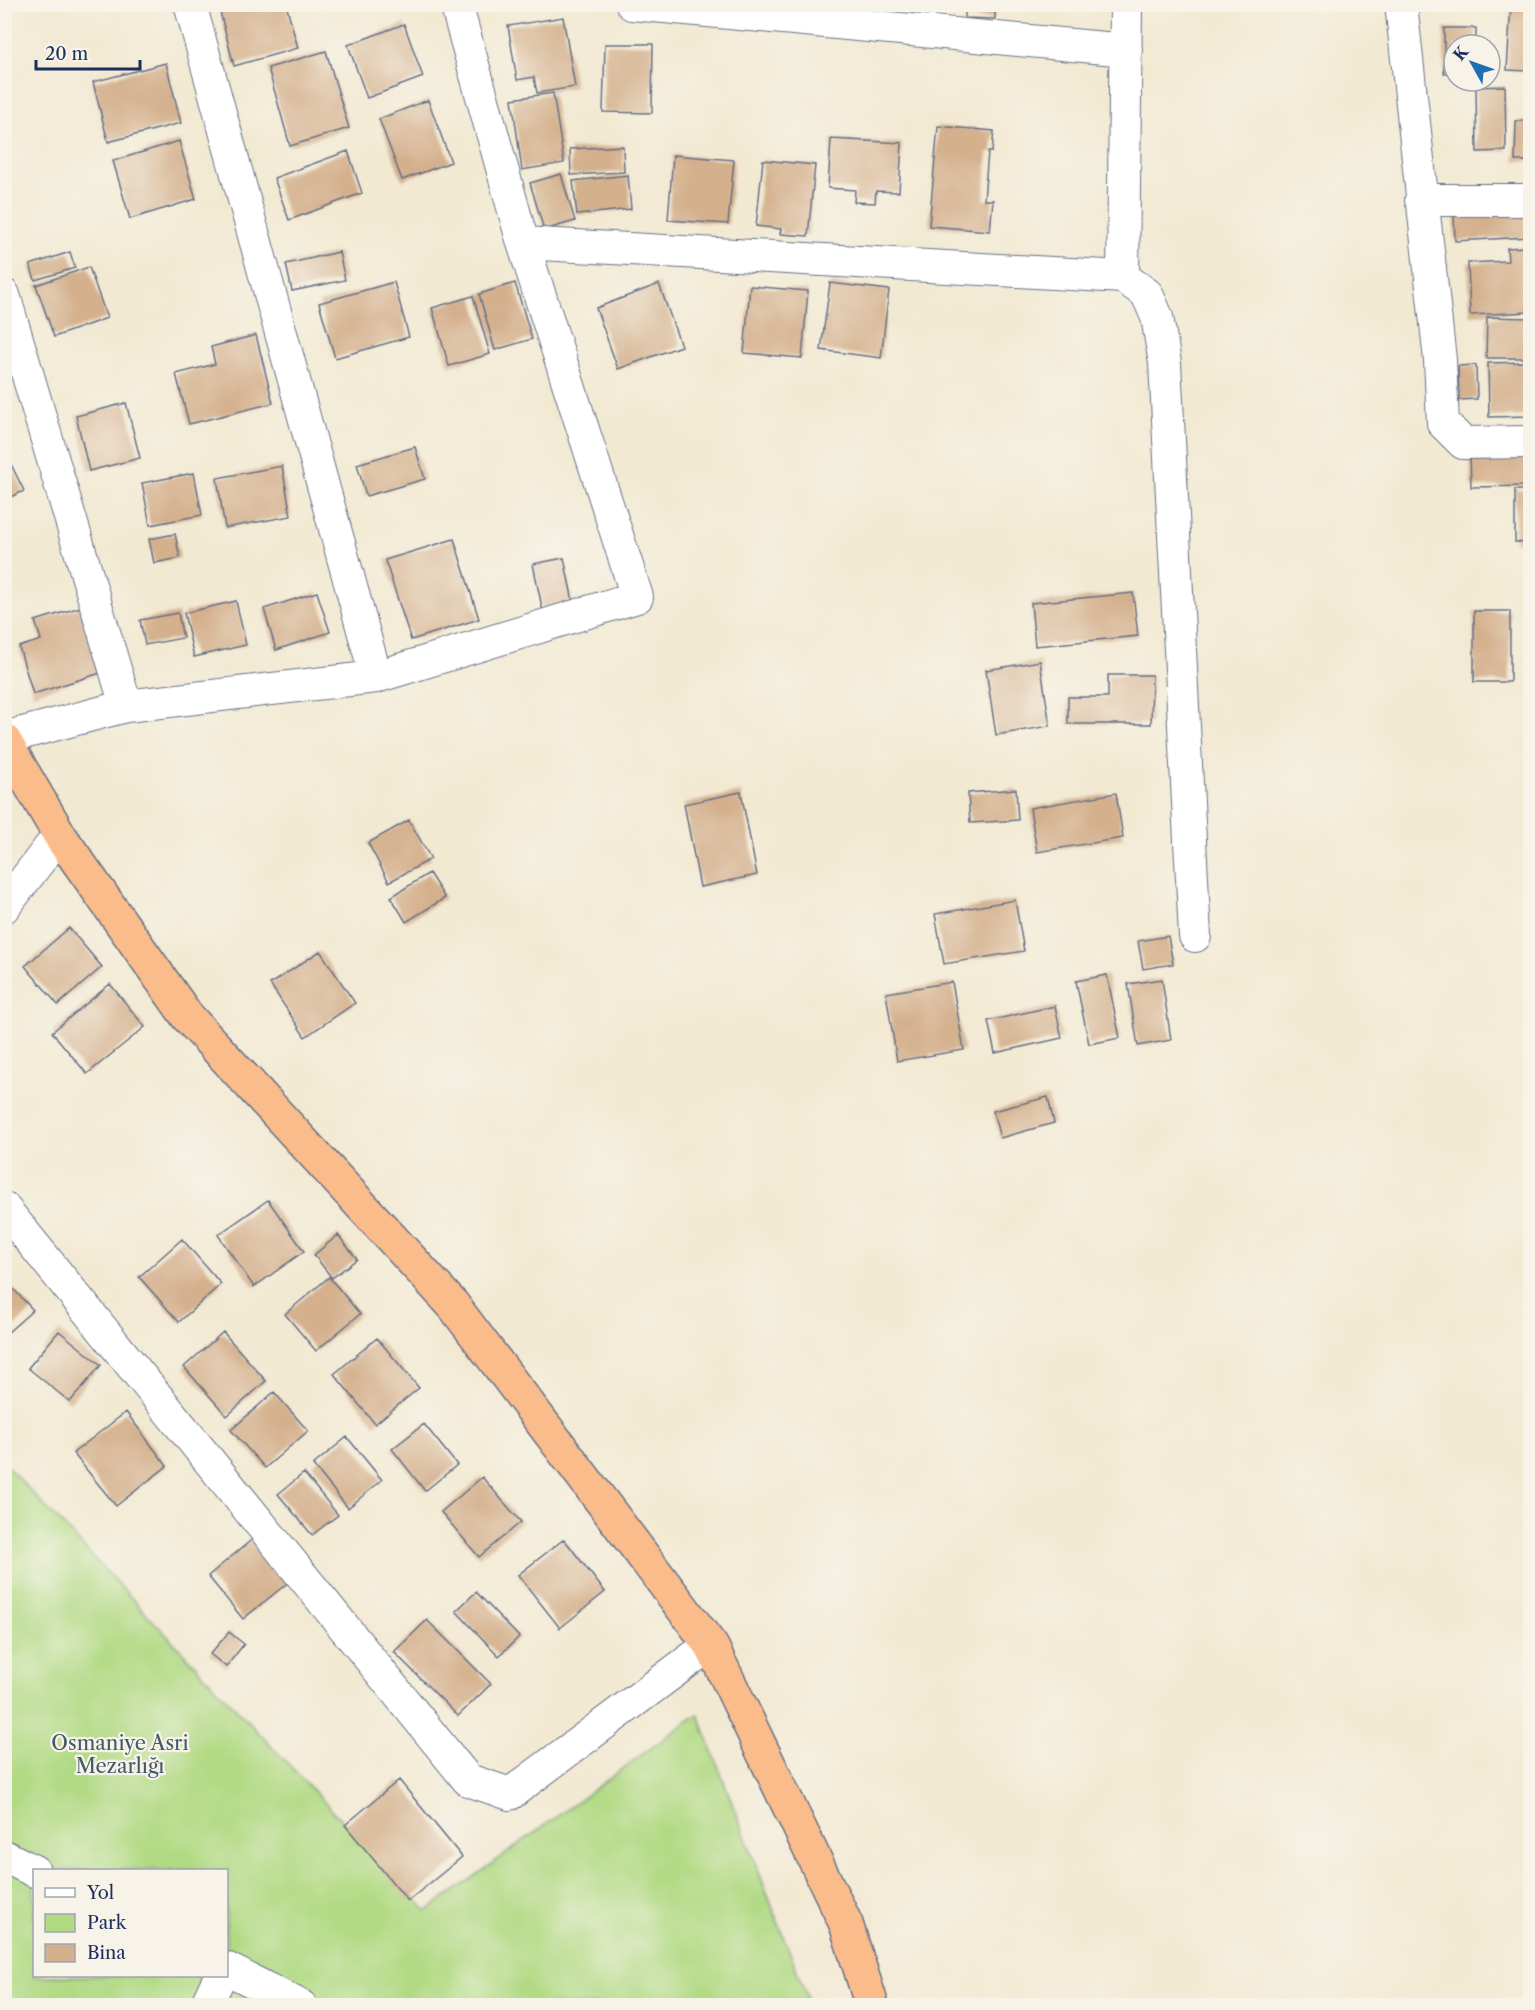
<svg xmlns="http://www.w3.org/2000/svg" width="1535" height="2010" font-family="'Libre Caslon Text',serif">
<style>
.green{fill:#b1da84;stroke:#668471;stroke-width:1.5;fill-rule:evenodd}
.building{fill:#d4b08d}
.lines{fill:none;stroke-linecap:round;stroke-linejoin:round}
.street-casing{stroke:#667087;stroke-width:34}
.highway-casing{stroke:#667087;stroke-width:36}
.street{stroke:#fff;stroke-width:32}
.highway{stroke:#fabc8b;stroke-width:33}
.labels{text-anchor:middle;stroke-width:4.5;stroke-linejoin:round;paint-order:stroke}
.park-label{font-size:20px;fill:#405a68;stroke:#f7f3e8}
</style>
<rect width="100%" height="100%" fill="#f7f3e8"/>
<filter id="ink" filterUnits="userSpaceOnUse"><feTurbulence type="fractalNoise" baseFrequency=".0167" numOctaves="2"/><feDisplacementMap in="SourceGraphic" scale="12" xChannelSelector="R" yChannelSelector="G"/><feConvolveMatrix kernelMatrix="1 2 1 2 8 2 1 2 1" color-interpolation-filters="sRGB"/></filter>
<filter id="wash" filterUnits="userSpaceOnUse"><feTurbulence type="fractalNoise" baseFrequency=".008" numOctaves="4" result="noise"/><feDisplacementMap in="SourceGraphic" scale="24" xChannelSelector="R" yChannelSelector="G"/><feGaussianBlur stdDeviation="1.35" result="paint"/><feColorMatrix in="noise" values="0 0 0 0 0 0 0 0 0 0 0 0 0 0 0 0 0 1.4 0 .05"/><feComposite in="paint" operator="in"/></filter>
<g filter="url(#wash)">
<rect width="100%" height="100%" fill="#f2e9d2"/>
<path class="green" d="M4,1463L427,1911L698,1714L810,2005H5ZM34,1870H226V1976H34Z"/>
<g id="blocks">
<path class="building" d="M218,4H286L298,48L234,66Z
M965,4H995V19L965,18Z
M1499,4H1509V8L1499,9Z
M1511,4H1530V71L1507,70Z
M563,17L575,87L537,93L534,77L517,80L508,26Z
M404,24L423,77L367,98L348,45Z
M1444,28H1476V45H1454V73H1444Z
M605,44H653L652,113L603,112Z
M326,51L349,128L290,146L268,68Z
M166,63L181,123L108,142L93,82Z
M1505,86L1506,151L1477,152L1476,87Z
M553,93L564,163L522,170L512,99Z
M428,100L451,162L402,180L379,119Z
M1516,121H1530V161H1515Z
M938,126L994,131L992,152H988L984,200H993L990,231L929,226Z
M831,139L902,143L899,192L876,191L875,203L854,202L855,190L828,188Z
M179,141L196,199L130,219L113,161Z
M623,146L624,172L571,175L570,149Z
M348,151L362,193L289,220L274,178Z
M673,155L734,160L728,224L668,220Z
M763,160L815,165L808,236L780,234L781,229L756,226Z
M561,174L575,221L544,230L530,183Z
M628,175L631,209L577,215L573,181Z
M1529,211L1530,237L1455,241L1454,214Z
M1527,247L1528,260H1530V312L1470,315L1468,263L1508,261L1507,248Z
M70,252L75,268L35,280L30,265Z
M339,252L345,280L292,291L286,264Z
M89,267L107,318L54,337L36,285Z
M394,282L409,337L335,358L319,303Z
M515,283L532,339L495,350L479,294Z
M830,283L889,290L881,358L821,350Z
M659,284L681,346L618,369L596,308Z
M750,286L808,291L802,358L744,353Z
M473,296L490,354L449,366L432,308Z
M1487,317L1530,318V358H1486Z
M256,335L273,403L189,424L176,374L215,364L211,347Z
M1530,362V416L1489,417L1488,363Z
M1476,365L1477,399L1459,400L1458,366Z
M126,403L140,458L89,471L76,416Z
M415,447L425,479L366,496L357,464Z
M4,450L24,491L4,500Z
M1530,452V486L1471,487L1470,453Z
M282,466L291,516L225,528L217,478Z
M194,473L202,515L150,525L142,483Z
M1515,490H1530V543L1515,542Z
M175,534L180,558L154,563L149,539Z
M454,539L479,619L411,640L385,560Z
M564,558L575,611L544,617L533,564Z
M317,592L330,632L276,650L264,609Z
M1133,593L1138,636L1035,646L1031,603Z
M236,601L246,645L194,657L184,613Z
M84,606L104,672L33,694L19,647L41,640L35,621Z
M1474,611H1510V682H1474Z
M178,613L183,638L145,645L140,620Z
M1040,661L1050,726L996,735L986,670Z
M1108,675H1152L1151,724H1068V697H1108Z
M1016,789L1018,820L970,823L968,793Z
M741,792L757,875L700,887L684,804Z
M1116,793L1123,838L1037,852L1030,808Z
M409,820L431,859L389,882L368,843Z
M429,873L445,898L406,922L391,897Z
M1015,900L1024,951L944,964L935,914Z
M69,928L102,967L58,1005L25,966Z
M1168,936L1173,964L1143,969L1138,941Z
M320,951L355,1003L305,1037L270,984Z
M1107,975L1120,1038L1089,1044L1076,981Z
M1162,979L1171,1040L1138,1046L1128,984Z
M952,982L964,1050L897,1061L886,993Z
M110,984L145,1027L87,1074L52,1032Z
M1055,1006L1062,1038L995,1053L988,1021Z
M1048,1097L1054,1123L1000,1138L993,1111Z
M268,1200L304,1251L254,1287L218,1235Z
M338,1235L357,1259L332,1278L314,1255Z
M182,1239L221,1284L179,1322L139,1277Z
M329,1277L360,1314L316,1351L285,1314Z
M4,1279L33,1310L7,1333L4,1331Z
M59,1331L101,1365L70,1402L28,1368Z
M223,1332L266,1381L227,1416L184,1367Z
M377,1338L419,1388L375,1424L334,1374Z
M274,1392L308,1431L265,1468L231,1430Z
M126,1412L167,1466L116,1506L73,1453Z
M424,1424L457,1465L425,1491L392,1449Z
M347,1437L382,1480L348,1508L313,1465Z
M304,1473L338,1515L312,1535L278,1494Z
M482,1477L521,1522L479,1557L441,1512Z
M255,1537L290,1581L243,1619L208,1576Z
M564,1539L605,1592L560,1628L518,1575Z
M476,1592L519,1637L499,1656L456,1611Z
M427,1620L491,1684L458,1716L394,1652Z
M229,1632L244,1644L226,1667L210,1654Z
M399,1780L462,1857L408,1901L345,1825Z"/>
</g>
</g>
<g filter="url(#ink)">
<use href="#blocks" fill-opacity="0" stroke="#667087" stroke-width="1.5"/>
<g class="lines">
<defs>
<path id="street" d="M190,4L376,677
M632,4L1126,50
M1401,4L1440,360L1443,423L1463,443L1530,442
M1421,200H1530
M523,243L1123,277L1147,294L1157,317L1165,363L1195,936
M1123,277L1126,4
M4,295L126,706
M4,738L126,706L376,677L637,597L523,243L456,4
M4,907L53,843
M4,1208L468,1780L510,1794L699,1653
M4,1856L34,1871
M226,1968L301,2006
M206,2006L220,1976"/>
<path id="highway" d="M4,740L62,839L187,1016L453,1305L712,1647L846,1924L872,2006"/>
</defs>
<use href="#street" class="street-casing"/>
<use href="#highway" class="highway-casing"/>
<use href="#street" class="street"/>
<use href="#highway" class="highway"/>
</g>
</g>
<g class="labels">
<g class="park-label">
<text x="120" y="1750">Osmaniye Asri<tspan x="120" dy="23">Mezarlığı</tspan></text>
</g>
</g>
<rect width="1535" height="2010" fill="none" stroke="#f7f3e8" stroke-width="24"/>
<rect x="33" y="1869" width="195" height="108" fill="#f7f3e8" stroke="#9fa5b1" stroke-width="1.5"/>
<rect x="45" y="1888" width="30" height="9" fill="#ffffff" stroke="#9fa5b1" stroke-width="1.5"/>
<text x="87" y="1899" font-size="18" fill="#1b2f5e">Yol</text>
<rect x="45" y="1914" width="30" height="18" fill="#b1da84" stroke="#9fa5b1" stroke-width="1.5"/>
<text x="87" y="1929" font-size="18" fill="#1b2f5e">Park</text>
<rect x="45" y="1944" width="30" height="18" fill="#d4b08d" stroke="#9fa5b1" stroke-width="1.5"/>
<text x="87" y="1959" font-size="18" fill="#1b2f5e">Bina</text>
<g transform="translate(1472 63) rotate(310)"><circle r="28" fill="#f7f3e8" stroke="#9fa5b1" stroke-width="1.5"/>
<path d="M0-4.5L10 22L0 15L-10 22Z" fill="#1f6fb2"/>
<text y="-9" font-size="16" font-weight="bold" text-anchor="middle" fill="#1b2f5e">K</text>
</g>
<path d="M36 60v9h104v-9" fill="none" stroke="#1b2f5e" stroke-width="3"/>
<text x="45" y="60" font-size="18" fill="#1b2f5e" stroke="#f7f3e8" stroke-width="4.5" paint-order="stroke">20 m</text>
</svg>
